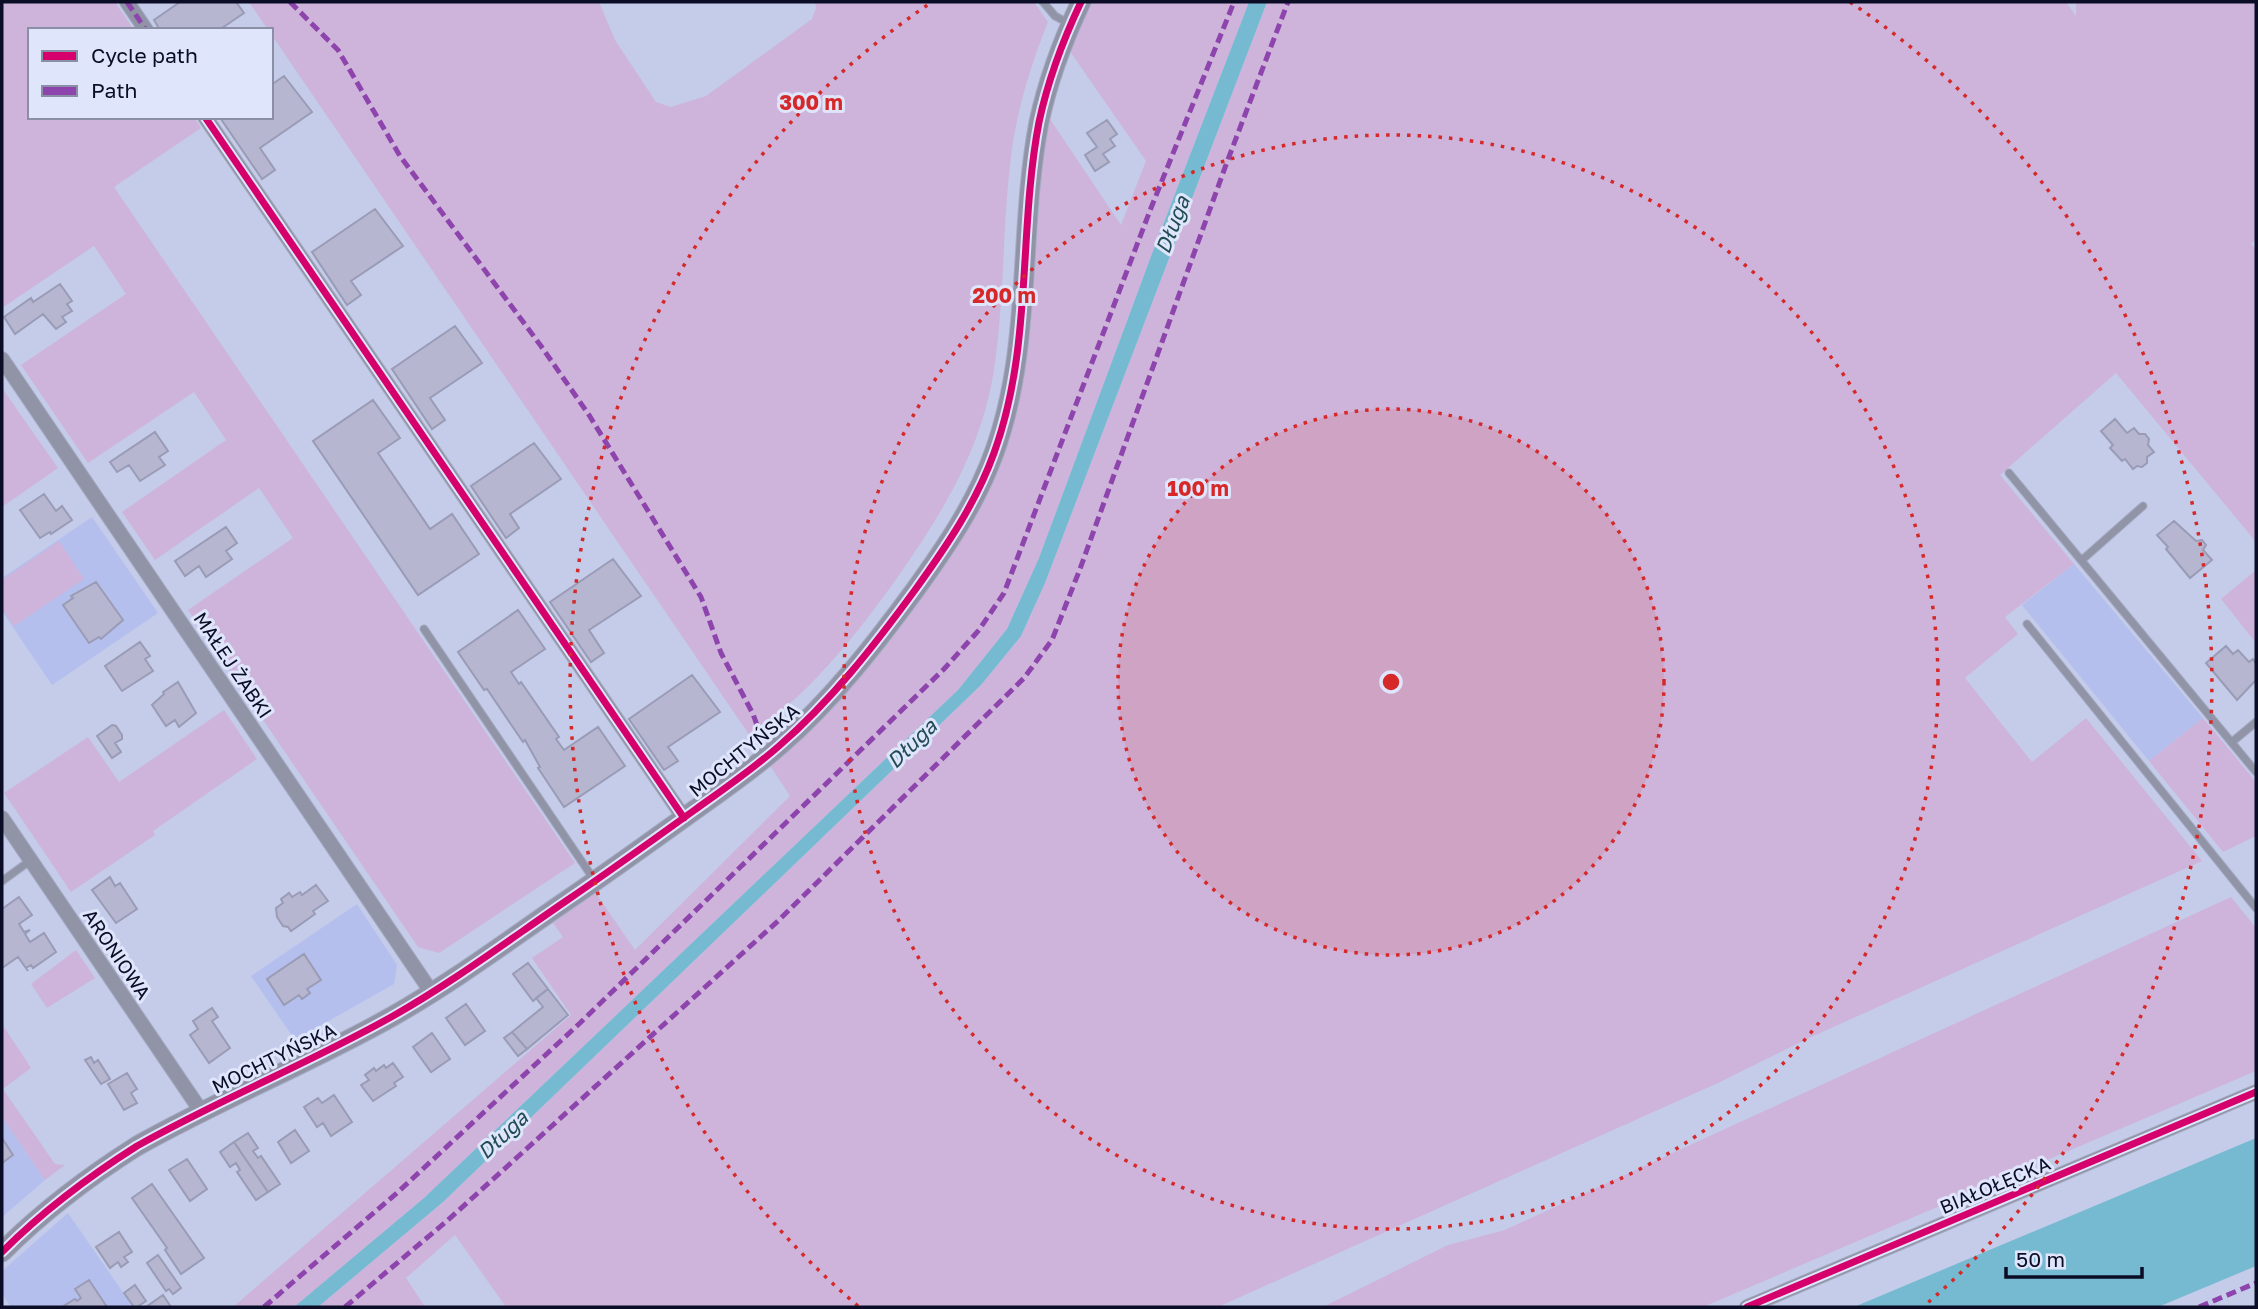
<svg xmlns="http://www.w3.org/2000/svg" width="2258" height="1309" font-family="'Golos Text',sans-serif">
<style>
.built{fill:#b4bfee}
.green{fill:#ceb4da}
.water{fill:#76bad1}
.building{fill:#b6b6d1;stroke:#9a9bb5;stroke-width:2}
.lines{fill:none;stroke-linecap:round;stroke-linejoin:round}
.service-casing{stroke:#a6abc3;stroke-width:9}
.minor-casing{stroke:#a6abc3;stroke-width:16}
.tertiary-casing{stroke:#a6abc3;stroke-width:21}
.service{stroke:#9094a6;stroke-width:7}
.minor{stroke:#9094a6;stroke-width:14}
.tertiary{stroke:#9094a6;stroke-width:19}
.quiet{stroke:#8e44ad;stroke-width:5;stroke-dasharray:10 5;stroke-linecap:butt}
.cycleway-casing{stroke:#dfe5fb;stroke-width:11}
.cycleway{stroke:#d6006c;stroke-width:7}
.ring{fill:none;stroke:#d62828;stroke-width:3.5;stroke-dasharray:3.5 7}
.labels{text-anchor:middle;stroke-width:6;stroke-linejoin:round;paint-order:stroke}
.street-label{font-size:19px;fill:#0a0d25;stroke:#dfe5fb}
.water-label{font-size:21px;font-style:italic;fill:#214c55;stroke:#dfe5fb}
.centre{fill:#d62828;stroke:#dfe5fb;stroke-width:3.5}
.ring-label{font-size:21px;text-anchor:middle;font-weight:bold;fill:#d62828;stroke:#dfe5fb;stroke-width:6;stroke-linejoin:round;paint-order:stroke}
</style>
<rect width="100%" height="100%" fill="#c4ccea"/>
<path class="built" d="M92,517L158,613L52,685L2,611V578Z
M2074,564L2203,718L2149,761L2022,605Z
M357,904L397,965L394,984L295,1040L251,976Z
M2,1117L45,1180L2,1217Z
M68,1213L133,1307H11L2,1294V1271Z"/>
<path class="green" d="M2,2H115L134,30H30V117H194L201,128L114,187L575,863L439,953L418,947L188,610L293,538L259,488L155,560L122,512L226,440L194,392L88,463L21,365L126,294L94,246L2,308Z
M249,2H599L615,40L656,102L671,107L706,96L812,19L816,8L815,2H1034L1048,22C1032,62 1018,106 1012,149C1002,222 1005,297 994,370C981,451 943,512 897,578C855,637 809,694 750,736L271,34V30H268Z
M1091,2H1249L1153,251L1039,558L1007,629L958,690L424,1198L294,1307H233L571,1015L532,958L563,937L553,923L595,892L635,950L790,796L769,764L827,711L885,646L967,530L989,490L1009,437L1026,362L1031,325L1042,154L1048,116L1121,225L1146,161L1069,50Z
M1267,2H2066L2076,16V2H2256V241L2251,243L2256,250V542L2116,373L2000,475L2074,564L2005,617L2018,634L1965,678L2032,762L2086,718L2202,861L1809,1038L1718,1083L1218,1307H506L455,1235L406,1278L425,1307H318L443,1202L981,685L1021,636L1045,583Z
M2,388L58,468L2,507Z
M59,541L84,579L14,626L2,609V580Z
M2256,570V643L2221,599Z
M224,710L257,759L153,831L155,835L71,892L4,793L88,737L119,782Z
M2203,718L2256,782V836L2223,852L2149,761Z
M2231,897L2256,928V1071L1703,1307H1323L1448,1245L1505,1230Z
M76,950L95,978L47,1008L31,984Z
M2,1024L31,1068L3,1089L55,1164L65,1165L45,1180L2,1117Z"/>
<path class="water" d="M1249,2H1267L1045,583L1021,636L981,685L443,1202L318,1307H294L424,1198L958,690L1007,629L1039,558L1153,251Z
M2256,1138V1266L2158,1307H1854Z"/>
<path class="building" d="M180,2H236L244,13L219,30H160L154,20Z
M284,76L312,112L260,148L275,170L262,179L221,119L224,117H271V85Z
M1107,120L1117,134L1110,139L1115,146L1103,154L1109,162L1095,171L1085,155L1097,147L1087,133Z
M375,209L403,246L351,281L361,295L347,305L312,252Z
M60,284L72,301L67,304L72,311L62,317L66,322L56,329L43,314L15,334L4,317L31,298L33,302Z
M455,326L482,363L430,398L445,420L432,429L392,369Z
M373,400L400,438L378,453L430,529L452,514L479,554L418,595L313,441Z
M2115,419L2127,433L2134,428L2139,434H2145L2149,439L2148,445L2154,452L2147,457V463L2142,467L2137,466L2133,469L2125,459L2122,461L2110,448L2113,445L2101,431Z
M155,432L168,451L159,457L165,465L140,481L129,465L117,472L110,462Z
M534,443L561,479L510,514L519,528L506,538L471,486Z
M44,494L56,511L62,506L72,520L51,534L50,532L40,538L20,510Z
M2174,521L2196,541L2202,540L2206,545L2203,550L2212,560L2190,578L2166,549L2168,547L2157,535Z
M226,527L237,543L226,551L232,559L206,577L199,566L185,576L175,561Z
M613,559L641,596L589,630L604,653L591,662L550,602Z
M96,582L123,620L101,639L99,637L89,643L63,605L73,598L71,596Z
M518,610L545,649L511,672L519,684L521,682L559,737L556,739L564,750L598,727L625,766L564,807L538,768L540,767L525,740L523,742L487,689L484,690L458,652Z
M140,642L150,656L145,659L153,671L122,691L105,666Z
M2226,646L2233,654L2238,650L2249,662L2253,659L2256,664V680L2237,700L2206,663Z
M692,675L720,712L668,747L678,761L664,770L629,719Z
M178,682L196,713L179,727L175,720L166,726L152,705L164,694L163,692Z
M112,725L116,726L122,735V739L115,743L121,752L112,758L97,736Z
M110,877L115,886L120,883L137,909L116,923L92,890Z
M316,885L328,901L313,911L315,914L291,931L288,927L283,926L277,917L276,908L283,903L281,899L289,893L292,897L300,892L302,895Z
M19,897L32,915L19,924L24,932L30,930L25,934L30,942L44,933L56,952L33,968L31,965L26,968L28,971L18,957L2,968V909Z
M304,954L321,980L307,989L310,993L302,999L299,995L284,1005L267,979Z
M528,963L548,989L533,1001L513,974Z
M548,989L568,1015L527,1049L512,1032L543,1007L536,998Z
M466,1004L485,1031L465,1045L446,1018Z
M212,1008L218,1017L212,1021L230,1048L209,1063L190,1035L198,1029L193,1021Z
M512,1032L527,1049L518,1056L504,1038Z
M432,1033L450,1059L431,1072L413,1047Z
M91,1057L94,1063L98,1060L110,1079L101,1084L85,1060Z
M393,1063L403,1077L394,1083L396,1086L373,1101L361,1085L369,1080L365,1075L374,1068L376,1071L384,1065L386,1068Z
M127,1073L137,1089L131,1093L137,1103L124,1110L108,1084Z
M334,1095L352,1122L331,1136L323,1123L317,1127L304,1107L318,1098L322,1103Z
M295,1130L309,1151L291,1163L278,1142Z
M248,1133L258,1148L253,1151L258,1158L261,1156L280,1184L268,1192L234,1142Z
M2,1138L13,1155L2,1163Z
M234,1142L268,1192L256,1200L237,1172L240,1170L236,1163L230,1167L220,1152Z
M187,1159L207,1189L190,1201L169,1170Z
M152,1184L204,1258L181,1274L165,1250L167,1248L132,1198Z
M119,1232L132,1252L124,1257L128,1262L121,1267L118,1262L110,1268L96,1247Z
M158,1255L181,1288L173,1294L169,1289L166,1291L147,1263Z
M89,1280L107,1307H62L75,1299L77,1301L81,1298L75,1289Z
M135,1285L146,1301L137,1307H134L124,1293Z
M163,1295L171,1307H146Z"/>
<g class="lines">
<defs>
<path id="service" d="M1043,2L1055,16L1070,24
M2009,473L2256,772
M2082,560L2143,506
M2027,624L2256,908
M424,629L595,881
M2232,742L2256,722
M2,881L31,860"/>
<path id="minor" d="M127,2L146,30
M205,117L684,818
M2,359L432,993
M2,818L201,1111
M1747,1307L2256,1092"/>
<path id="tertiary" d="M2,1252C43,1211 88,1177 137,1146C220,1099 310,1063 393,1016C453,982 509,940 566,901C610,871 653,840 696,809C724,789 753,769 779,746C831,701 874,646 915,590C946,547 976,503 994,453C1033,346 1018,232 1039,122C1048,80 1063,40 1081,2"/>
</defs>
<use href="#service" class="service-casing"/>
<use href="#minor" class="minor-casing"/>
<use href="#tertiary" class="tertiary-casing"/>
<use href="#service" class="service"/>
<use href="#minor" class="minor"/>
<use href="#tertiary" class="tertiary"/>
<path class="quiet" d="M127,2L146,30
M290,2L338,50L400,156L541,346L589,415L701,597L721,653L753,714L758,728L752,738
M264,1307L398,1192L580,1023L944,669L979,630L1004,593L1151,208L1234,2
M345,1307L448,1220L778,921L1024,678L1052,640L1080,569L1227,162L1288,2
M2199,1307L2256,1283"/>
<defs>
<path id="cycleway" d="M205,117L684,818
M2,1252C43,1211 88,1177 137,1146C220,1099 310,1063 393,1016C453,982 509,940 566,901C610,871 653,840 696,809C724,789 753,769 779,746C831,701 874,646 915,590C946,547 976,503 994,453C1033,346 1018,232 1039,122C1048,80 1063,40 1081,2
M1747,1307L2256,1092"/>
</defs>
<use href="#cycleway" class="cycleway-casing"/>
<use href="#cycleway" class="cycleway"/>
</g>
<circle cx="1391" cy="682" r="273" fill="#d62828" fill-opacity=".12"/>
<g class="ring">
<circle cx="1391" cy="682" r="273"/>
<circle cx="1391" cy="682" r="547"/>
<path d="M858 1306A820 820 0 0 1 932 2M1850 2A820 820 0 0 1 1924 1306"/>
</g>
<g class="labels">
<g class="street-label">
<text transform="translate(233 665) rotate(56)" y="7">MAŁEJ ŻABKI</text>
<text transform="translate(744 750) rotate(-39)" y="7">MOCHTYŃSKA</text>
<text transform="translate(117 954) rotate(56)" y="7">ARONIOWA</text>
<text transform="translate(274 1058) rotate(-26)" y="7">MOCHTYŃSKA</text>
<text transform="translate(1995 1185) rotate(-23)" y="7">BIAŁOŁĘCKA</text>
</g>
<g class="water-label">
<text transform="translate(1173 225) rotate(-69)" y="7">Długa</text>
<text transform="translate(912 744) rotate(-44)" y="7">Długa</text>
<text transform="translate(503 1135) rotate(-43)" y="7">Długa</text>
</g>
</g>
<circle cx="1391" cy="682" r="10" class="centre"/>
<g class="ring-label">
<text x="811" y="110">300 m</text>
<text x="1004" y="303">200 m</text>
<text x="1198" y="496">100 m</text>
</g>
<rect width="2258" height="1309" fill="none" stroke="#0a0d25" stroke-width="7"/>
<rect x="28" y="28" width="245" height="91" fill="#dfe5fb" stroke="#8a8fa5" stroke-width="2"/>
<rect x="42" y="51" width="35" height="10" fill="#d6006c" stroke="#8a8fa5" stroke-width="2"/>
<text x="91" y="63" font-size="21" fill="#0a0d25">Cycle path</text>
<rect x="42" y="86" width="35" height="10" fill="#8e44ad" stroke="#8a8fa5" stroke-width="2"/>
<text x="91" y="98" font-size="21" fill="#0a0d25">Path</text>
<path d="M2006 1267v10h136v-10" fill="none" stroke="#0a0d25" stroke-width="3.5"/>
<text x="2016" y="1267" font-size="21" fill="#0a0d25" stroke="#dfe5fb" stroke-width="5" paint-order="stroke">50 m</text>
</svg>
